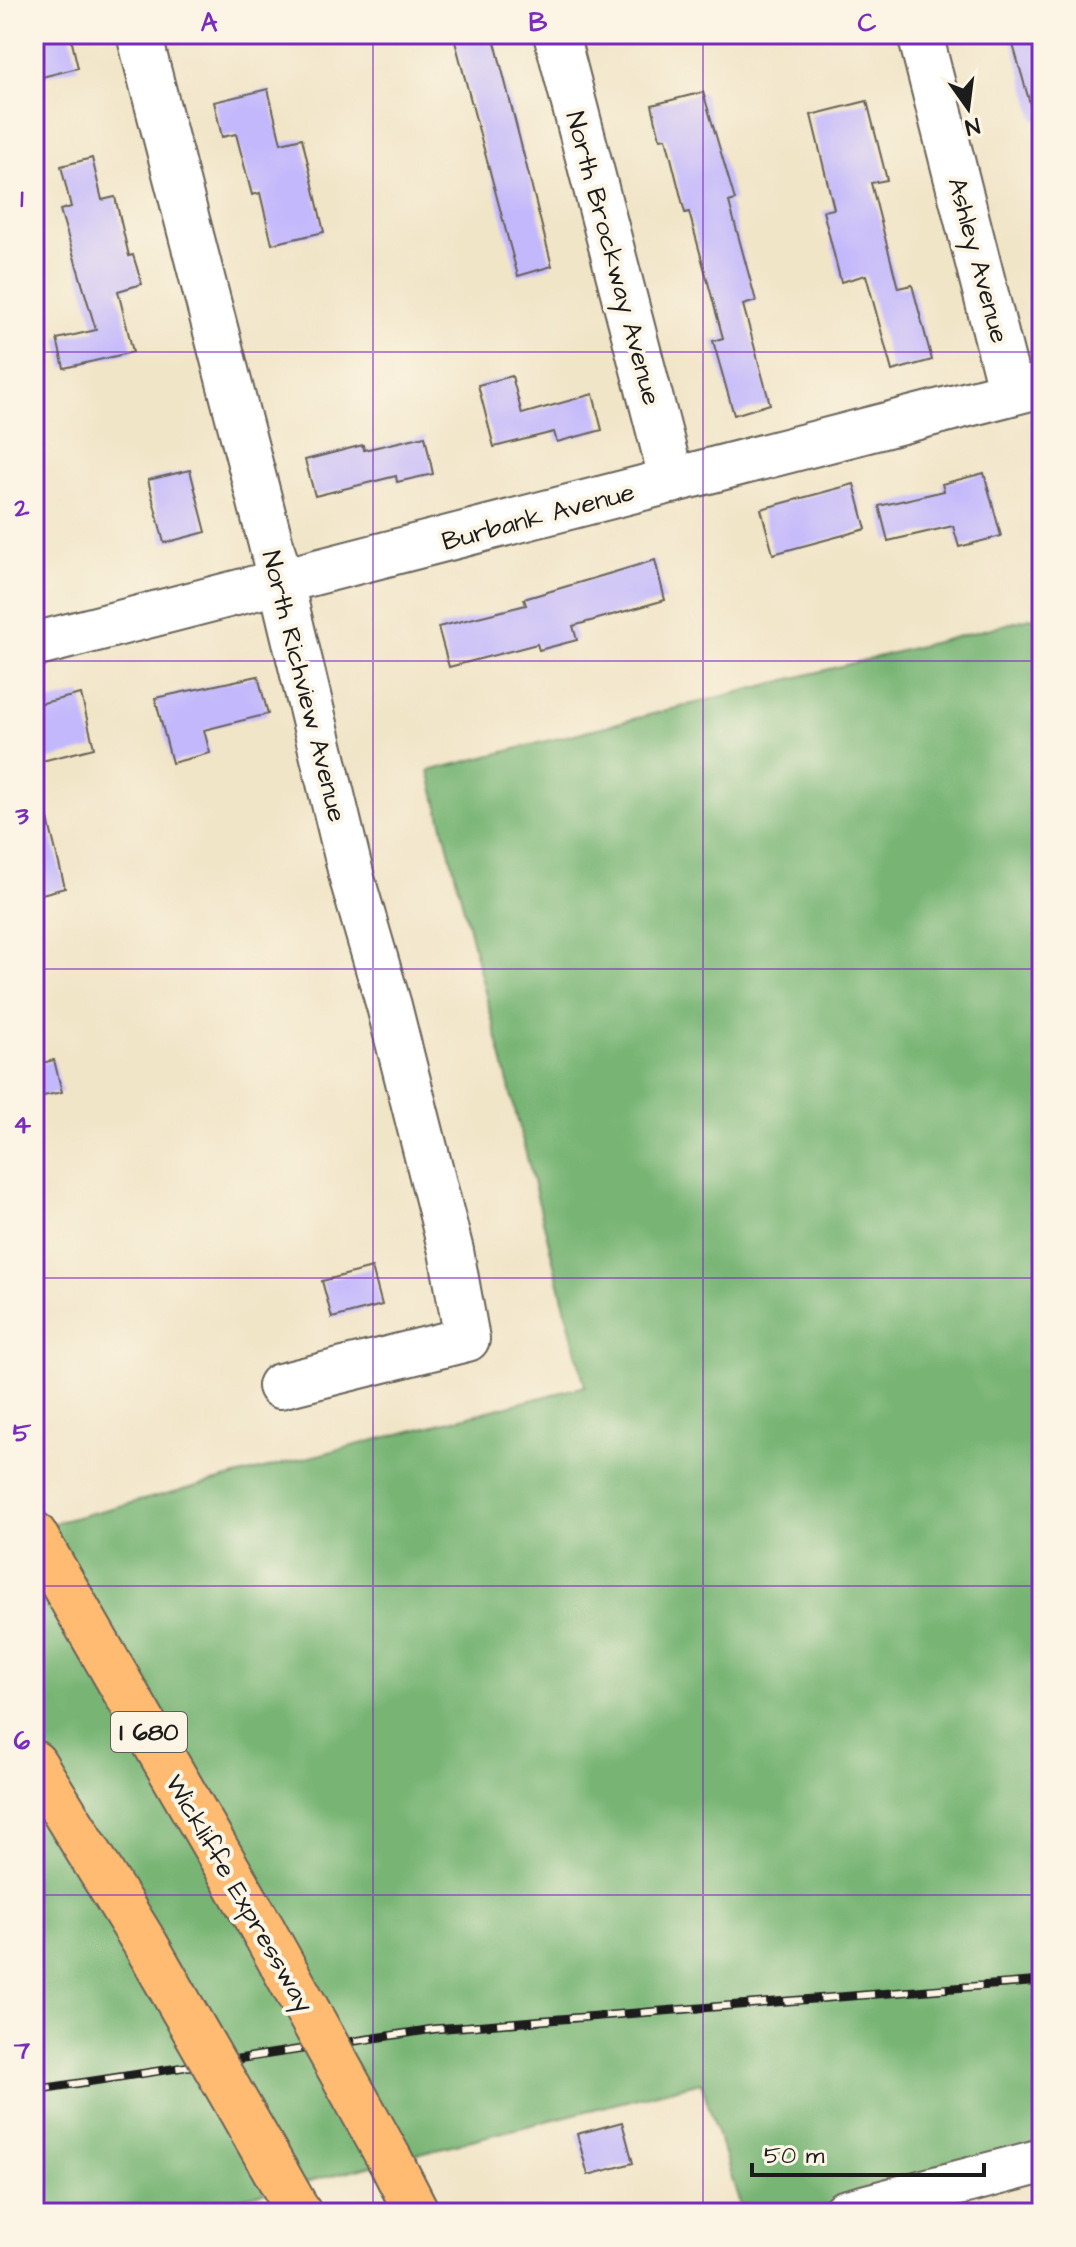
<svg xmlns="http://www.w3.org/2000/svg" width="1076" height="2247" font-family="'Architects Daughter',sans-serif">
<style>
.forest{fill:#78b575;stroke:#4a6848;stroke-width:2}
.building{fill:#c3b8fc}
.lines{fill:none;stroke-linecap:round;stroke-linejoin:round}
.minor-casing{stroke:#676258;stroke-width:48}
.highway-casing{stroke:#676258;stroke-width:48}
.minor{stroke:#fff;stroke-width:44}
.highway{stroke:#febb71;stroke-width:44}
.rail-casing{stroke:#1c1c1c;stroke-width:9}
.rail{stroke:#fcf5e5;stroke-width:6;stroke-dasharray:18;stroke-linecap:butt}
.highway-bridge-casing{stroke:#676258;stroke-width:48;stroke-linecap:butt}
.highway-bridge{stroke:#febb71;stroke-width:44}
.grid{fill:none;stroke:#7b2cbf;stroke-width:2;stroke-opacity:0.55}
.labels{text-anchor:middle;stroke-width:8;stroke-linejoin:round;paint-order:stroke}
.shield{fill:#fcf5e5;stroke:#5f5d58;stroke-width:2}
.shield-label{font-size:24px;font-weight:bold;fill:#1c1c1c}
.street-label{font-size:26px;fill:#1c1c1c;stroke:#fcf5e5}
.neatline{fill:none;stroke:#7b2cbf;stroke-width:3}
.grid-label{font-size:26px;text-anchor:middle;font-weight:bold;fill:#7b2cbf}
</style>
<rect width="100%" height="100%" fill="#fcf5e5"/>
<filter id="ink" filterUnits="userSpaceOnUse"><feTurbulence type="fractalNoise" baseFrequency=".0125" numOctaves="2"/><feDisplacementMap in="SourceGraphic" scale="16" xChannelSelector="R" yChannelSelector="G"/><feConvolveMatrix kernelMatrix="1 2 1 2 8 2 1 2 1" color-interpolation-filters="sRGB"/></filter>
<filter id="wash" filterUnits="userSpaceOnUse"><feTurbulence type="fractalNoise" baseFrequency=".006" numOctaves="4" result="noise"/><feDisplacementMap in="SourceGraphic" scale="32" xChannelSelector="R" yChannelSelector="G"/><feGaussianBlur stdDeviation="1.8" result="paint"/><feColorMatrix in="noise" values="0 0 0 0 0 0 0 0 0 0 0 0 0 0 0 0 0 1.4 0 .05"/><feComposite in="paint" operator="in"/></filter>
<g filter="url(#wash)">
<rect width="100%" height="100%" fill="#f1e5c8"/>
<path class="forest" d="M1042,615V2161L844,2213H743L701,2082L183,2213H34V1528L585,1386L429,771Z"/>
<g id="blocks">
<path class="building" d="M34,34H70L78,68L34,79Z
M453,34H493L552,266L518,276Z
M1010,34H1042V120L1035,121Z
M268,89L281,143L302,138L324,232L272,244L260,193L252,195L236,134L222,137L214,102Z
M703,92L735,200L729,202L756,301L743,305L770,404L734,415L713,341L723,338L689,212L685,213L666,138L660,139L652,105Z
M867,101L887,180L871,183L898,288L912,285L932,360L892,371L866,275L841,282L823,211L834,209L811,115Z
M92,158L102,200L115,197L129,256L133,255L142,284L118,291L133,352L64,368L57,339L96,330L60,210L71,207L61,166Z
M512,376L522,414L593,394L602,430L557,442L554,432L494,447L478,385Z
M425,436L433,474L397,482L396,476L315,496L305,460L363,445L364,450Z
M190,470L206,532L164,543L148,480Z
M984,473L1001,536L959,547L953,526L888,541L879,506L944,491L942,484Z
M854,484L866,529L773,554L761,509Z
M655,560L665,600L573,626L577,640L539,650L537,644L449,667L438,627L526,605L524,599Z
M258,676L268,714L204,730L210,753L172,763L155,698Z
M81,694L94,748L34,763V705Z
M43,799L65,888L34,896V800Z
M54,1060L62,1092L34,1098V1065Z
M372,1268L382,1305L332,1318L322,1281Z
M622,2122L633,2163L588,2175L577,2134Z"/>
</g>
</g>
<g filter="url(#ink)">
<use href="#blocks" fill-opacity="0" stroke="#676258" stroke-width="2"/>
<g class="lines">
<defs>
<path id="minor" d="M139,34L281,583L353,882L389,1006L451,1251L467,1339L280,1386
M556,34L672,481
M920,34L1011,393
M34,645L1042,385
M844,2213L1042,2161"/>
<path id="highway" d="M34,1534L263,1930
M34,1763L146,1945
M390,2160L417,2213
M276,2172L299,2213"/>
</defs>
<use href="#minor" class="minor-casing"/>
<use href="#highway" class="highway-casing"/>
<use href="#minor" class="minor"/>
<use href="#highway" class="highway"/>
<defs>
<path id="rail" d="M34,2090L434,2029L1042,1981"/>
</defs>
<use href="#rail" class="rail-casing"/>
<use href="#rail" class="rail"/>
<defs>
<path id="highway-bridge" d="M263,1930L390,2160
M146,1945L276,2172"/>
</defs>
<use href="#highway-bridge" class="highway-bridge-casing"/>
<use href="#highway-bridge" class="highway-bridge"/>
</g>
</g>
<path class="grid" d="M373,34V2213M703,34V2213M34,352H1042M34,661H1042M34,969H1042M34,1278H1042M34,1586H1042M34,1895H1042"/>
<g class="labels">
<rect class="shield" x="111" y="1712" width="76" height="40" rx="6"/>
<g class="shield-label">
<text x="149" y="1740">I 680</text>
</g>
<g class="street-label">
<text transform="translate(614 258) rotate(75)" y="9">North Brockway Avenue</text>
<text transform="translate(979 260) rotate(75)" y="9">Ashley Avenue</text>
<text transform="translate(538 516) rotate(-15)" y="9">Burbank Avenue</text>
<text transform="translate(305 686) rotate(76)" y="9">North Richview Avenue</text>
<text transform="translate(240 1893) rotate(60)" y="9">Wickliffe Expressway</text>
</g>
</g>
<rect width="1076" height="2247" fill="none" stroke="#fcf5e5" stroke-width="88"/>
<g transform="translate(968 108) rotate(166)" stroke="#fcf5e5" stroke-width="6" paint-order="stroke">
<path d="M0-6L14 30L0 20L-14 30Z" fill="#1c1c1c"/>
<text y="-12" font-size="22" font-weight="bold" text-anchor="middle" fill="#1c1c1c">N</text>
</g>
<path d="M752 2163v12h232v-12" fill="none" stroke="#1c1c1c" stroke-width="4"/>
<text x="764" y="2163" font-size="24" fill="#1c1c1c" stroke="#fcf5e5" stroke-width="6" paint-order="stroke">50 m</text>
<rect x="44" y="44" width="988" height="2159" class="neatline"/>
<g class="grid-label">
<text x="209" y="31">A</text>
<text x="538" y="31">B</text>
<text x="867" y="31">C</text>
<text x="22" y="207">1</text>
<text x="22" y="516">2</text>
<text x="22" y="824">3</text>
<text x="22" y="1133">4</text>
<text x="22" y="1441">5</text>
<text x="22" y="1749">6</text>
<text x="22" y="2058">7</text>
</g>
</svg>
